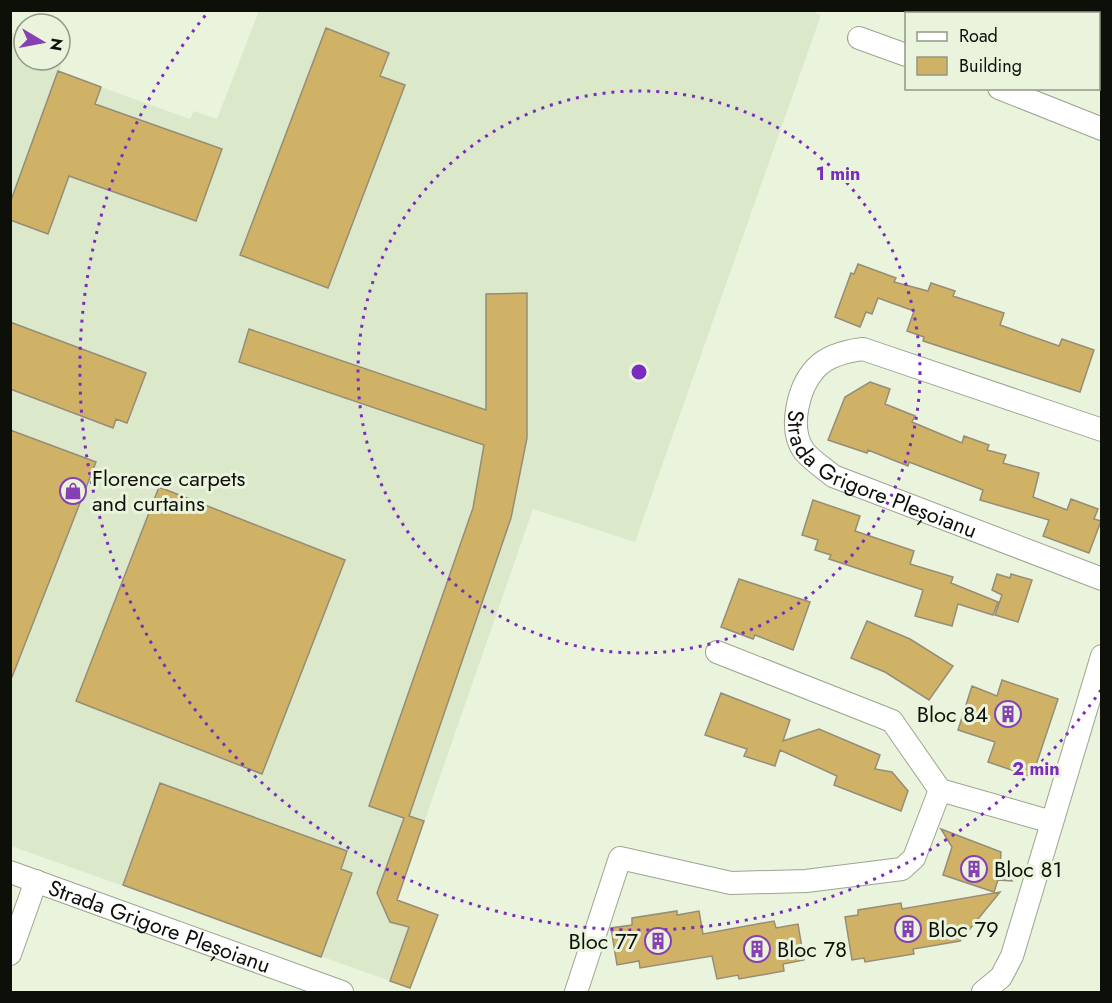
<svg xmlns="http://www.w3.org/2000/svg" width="1112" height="1003" font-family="Jost,sans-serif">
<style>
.built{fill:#dce8ca}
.building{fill:#cfb265;stroke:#958d78;stroke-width:1.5}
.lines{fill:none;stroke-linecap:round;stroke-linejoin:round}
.minor-casing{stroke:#9da58f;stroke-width:24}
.minor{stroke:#fff;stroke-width:22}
.ring{fill:none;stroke:#7b2cbf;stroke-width:3;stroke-dasharray:3 6}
.labels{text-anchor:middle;stroke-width:6;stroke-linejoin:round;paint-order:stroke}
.street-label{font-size:22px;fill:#0d1008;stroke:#eaf3dc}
.poi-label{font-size:22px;fill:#0d1008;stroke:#eaf3dc;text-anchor:start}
.centre{fill:#7b2cbf;stroke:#eaf3dc;stroke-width:3}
.ring-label{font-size:18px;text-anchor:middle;font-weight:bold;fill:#7b2cbf;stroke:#eaf3dc;stroke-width:6;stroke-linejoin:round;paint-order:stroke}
</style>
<rect width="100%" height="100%" fill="#eaf3dc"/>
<path class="built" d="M809,10L821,15L635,542L533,509L397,900L438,915L410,988L11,846L10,32L24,37V60H60V50L66,52L59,72L190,119L194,111L217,119L259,11Z"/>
<path class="building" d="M326,28L389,53L380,76L405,85L328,288L240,255Z
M58,71L101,87L95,104L222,149L196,221L69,176L48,234L10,220V203Z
M858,264L896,278L894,282L928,291L931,283L955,291L953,296L1004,313L1000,325L1059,346L1062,339L1094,350L1080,392L923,341L924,337L907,331L914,311L878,298L872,314L866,312L860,327L835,317L851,273L854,274Z
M527,293V438L511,518L409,816L424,821L397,900L438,915L410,988L390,981L409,927L390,922L377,893L404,818L369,806L473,508L484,445L239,362L249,329L486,410V294Z
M10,322L146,373L127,423L116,419L113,428L10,389Z
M870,382L890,389L885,404L915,416L912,422L962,443L964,436L989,445L987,450L1006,455L1003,463L1039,473L1033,497L1067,510L1071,499L1098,509L1094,519L1101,521L1089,553L1043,536L1049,520L980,500L983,490L909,462L908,466L868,450L867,453L828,440L845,397Z
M10,430L96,462L12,677L10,676Z
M159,487L345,560L262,774L76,701Z
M813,500L860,516L855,531L914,551L910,564L953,577L951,583L998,602L993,615L958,604L952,626L915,616L923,590L829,559L831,555L815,550L818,540L802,535Z
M997,574L1010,578L1011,574L1032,580L1018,622L995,615L1002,595L992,590Z
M739,579L810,602L793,650L755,635L753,639L721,627Z
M867,621L910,639L953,666L929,700L885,672L851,658Z
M1002,680L1058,699L1032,777L988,762L995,742L958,730L972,686L997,696Z
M721,693L790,720L783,741L819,729L880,755L875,769L892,772L908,791L901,811L834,785L837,776L780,750L775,766L744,756L747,749L705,735Z
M160,783L347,851L341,869L352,873L321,957L123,885Z
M941,829L1001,852L1000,866L1012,881L998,880L994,892L943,875L952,847Z
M1000,892L960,941L913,949L914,954L865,962L864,958L852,960L845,917L858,915V910L901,903L902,909Z
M677,911V915L699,911L703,934L774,921L776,928L798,924L804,960L783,964L784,971L739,979L738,975L717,979L712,956L640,968L639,961L617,965L611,928L632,925V918Z"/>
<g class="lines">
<defs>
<g id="minor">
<path d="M859,38L906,55"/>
<path d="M999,88L1102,129"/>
<path id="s1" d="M1102,430L863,349C847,351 828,355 816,368C798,387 788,429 804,451C811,460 824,468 833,476L1102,579"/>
<path d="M717,652L892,721L940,790L1052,822"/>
<path id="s2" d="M10,872L342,992"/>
<path d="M10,954L36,881"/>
<path d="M576,992L620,858L731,883L806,881L902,869L914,858L940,790"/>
<path d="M983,992L1001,977L1012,956L1102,656"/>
</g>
</defs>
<use href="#minor" class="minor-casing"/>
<use href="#minor" class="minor"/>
</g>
<g class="ring">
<circle cx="639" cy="372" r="281"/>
<path d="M1101 690A561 561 0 1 1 209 11"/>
</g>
<defs>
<symbol id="shop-ring" viewBox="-11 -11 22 22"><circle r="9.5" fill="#eaf3dc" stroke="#8640b3" stroke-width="1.5"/><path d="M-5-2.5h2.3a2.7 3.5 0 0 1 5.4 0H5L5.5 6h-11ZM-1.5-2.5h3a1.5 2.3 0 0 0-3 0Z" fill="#8640b3"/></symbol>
<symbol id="building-ring" viewBox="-11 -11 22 22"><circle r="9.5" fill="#eaf3dc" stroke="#8640b3" stroke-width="1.5"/><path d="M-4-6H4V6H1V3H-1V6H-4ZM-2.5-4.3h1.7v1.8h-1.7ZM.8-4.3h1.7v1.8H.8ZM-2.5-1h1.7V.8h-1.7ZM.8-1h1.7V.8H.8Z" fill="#8640b3"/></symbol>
</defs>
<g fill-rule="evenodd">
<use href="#shop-ring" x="58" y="476" width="30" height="30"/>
<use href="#building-ring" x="993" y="699" width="30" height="30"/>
<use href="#building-ring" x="959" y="854" width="30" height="30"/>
<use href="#building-ring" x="893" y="914" width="30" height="30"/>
<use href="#building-ring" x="643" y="926" width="30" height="30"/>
<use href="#building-ring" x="742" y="934" width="30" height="30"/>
</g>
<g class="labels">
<g class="street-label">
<text dy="8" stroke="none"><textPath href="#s1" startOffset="468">Strada Grigore Pleșoianu</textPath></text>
<text dy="8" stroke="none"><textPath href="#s2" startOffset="159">Strada Grigore Pleșoianu</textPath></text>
</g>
<g class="poi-label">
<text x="92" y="486">Florence carpets<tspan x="92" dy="25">and curtains</tspan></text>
<text x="988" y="722" text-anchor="end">Bloc 84</text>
<text x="994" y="877">Bloc 81</text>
<text x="928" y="937">Bloc 79</text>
<text x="638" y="949" text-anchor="end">Bloc 77</text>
<text x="777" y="957">Bloc 78</text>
</g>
</g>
<circle cx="639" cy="372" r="9" class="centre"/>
<g class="ring-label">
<text x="838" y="180">1 min</text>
<text x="1036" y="775">2 min</text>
</g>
<rect width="1112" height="1003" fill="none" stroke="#0d1008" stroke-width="24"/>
<rect x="905" y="12" width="195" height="78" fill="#eaf3dc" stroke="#929887" stroke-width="1.5"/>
<rect x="917" y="32" width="30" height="9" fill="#ffffff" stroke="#929887" stroke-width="1.5"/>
<text x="959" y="42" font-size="18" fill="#0d1008">Road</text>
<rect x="917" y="57" width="30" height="18" fill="#cfb265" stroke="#929887" stroke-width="1.5"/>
<text x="959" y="72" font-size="18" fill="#0d1008">Building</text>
<g transform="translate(42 42) rotate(100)"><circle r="28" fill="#eaf3dc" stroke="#929887" stroke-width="1.5"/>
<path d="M0-4.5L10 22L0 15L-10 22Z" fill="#8640b3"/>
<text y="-9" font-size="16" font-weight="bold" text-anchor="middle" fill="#0d1008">N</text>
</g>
</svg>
